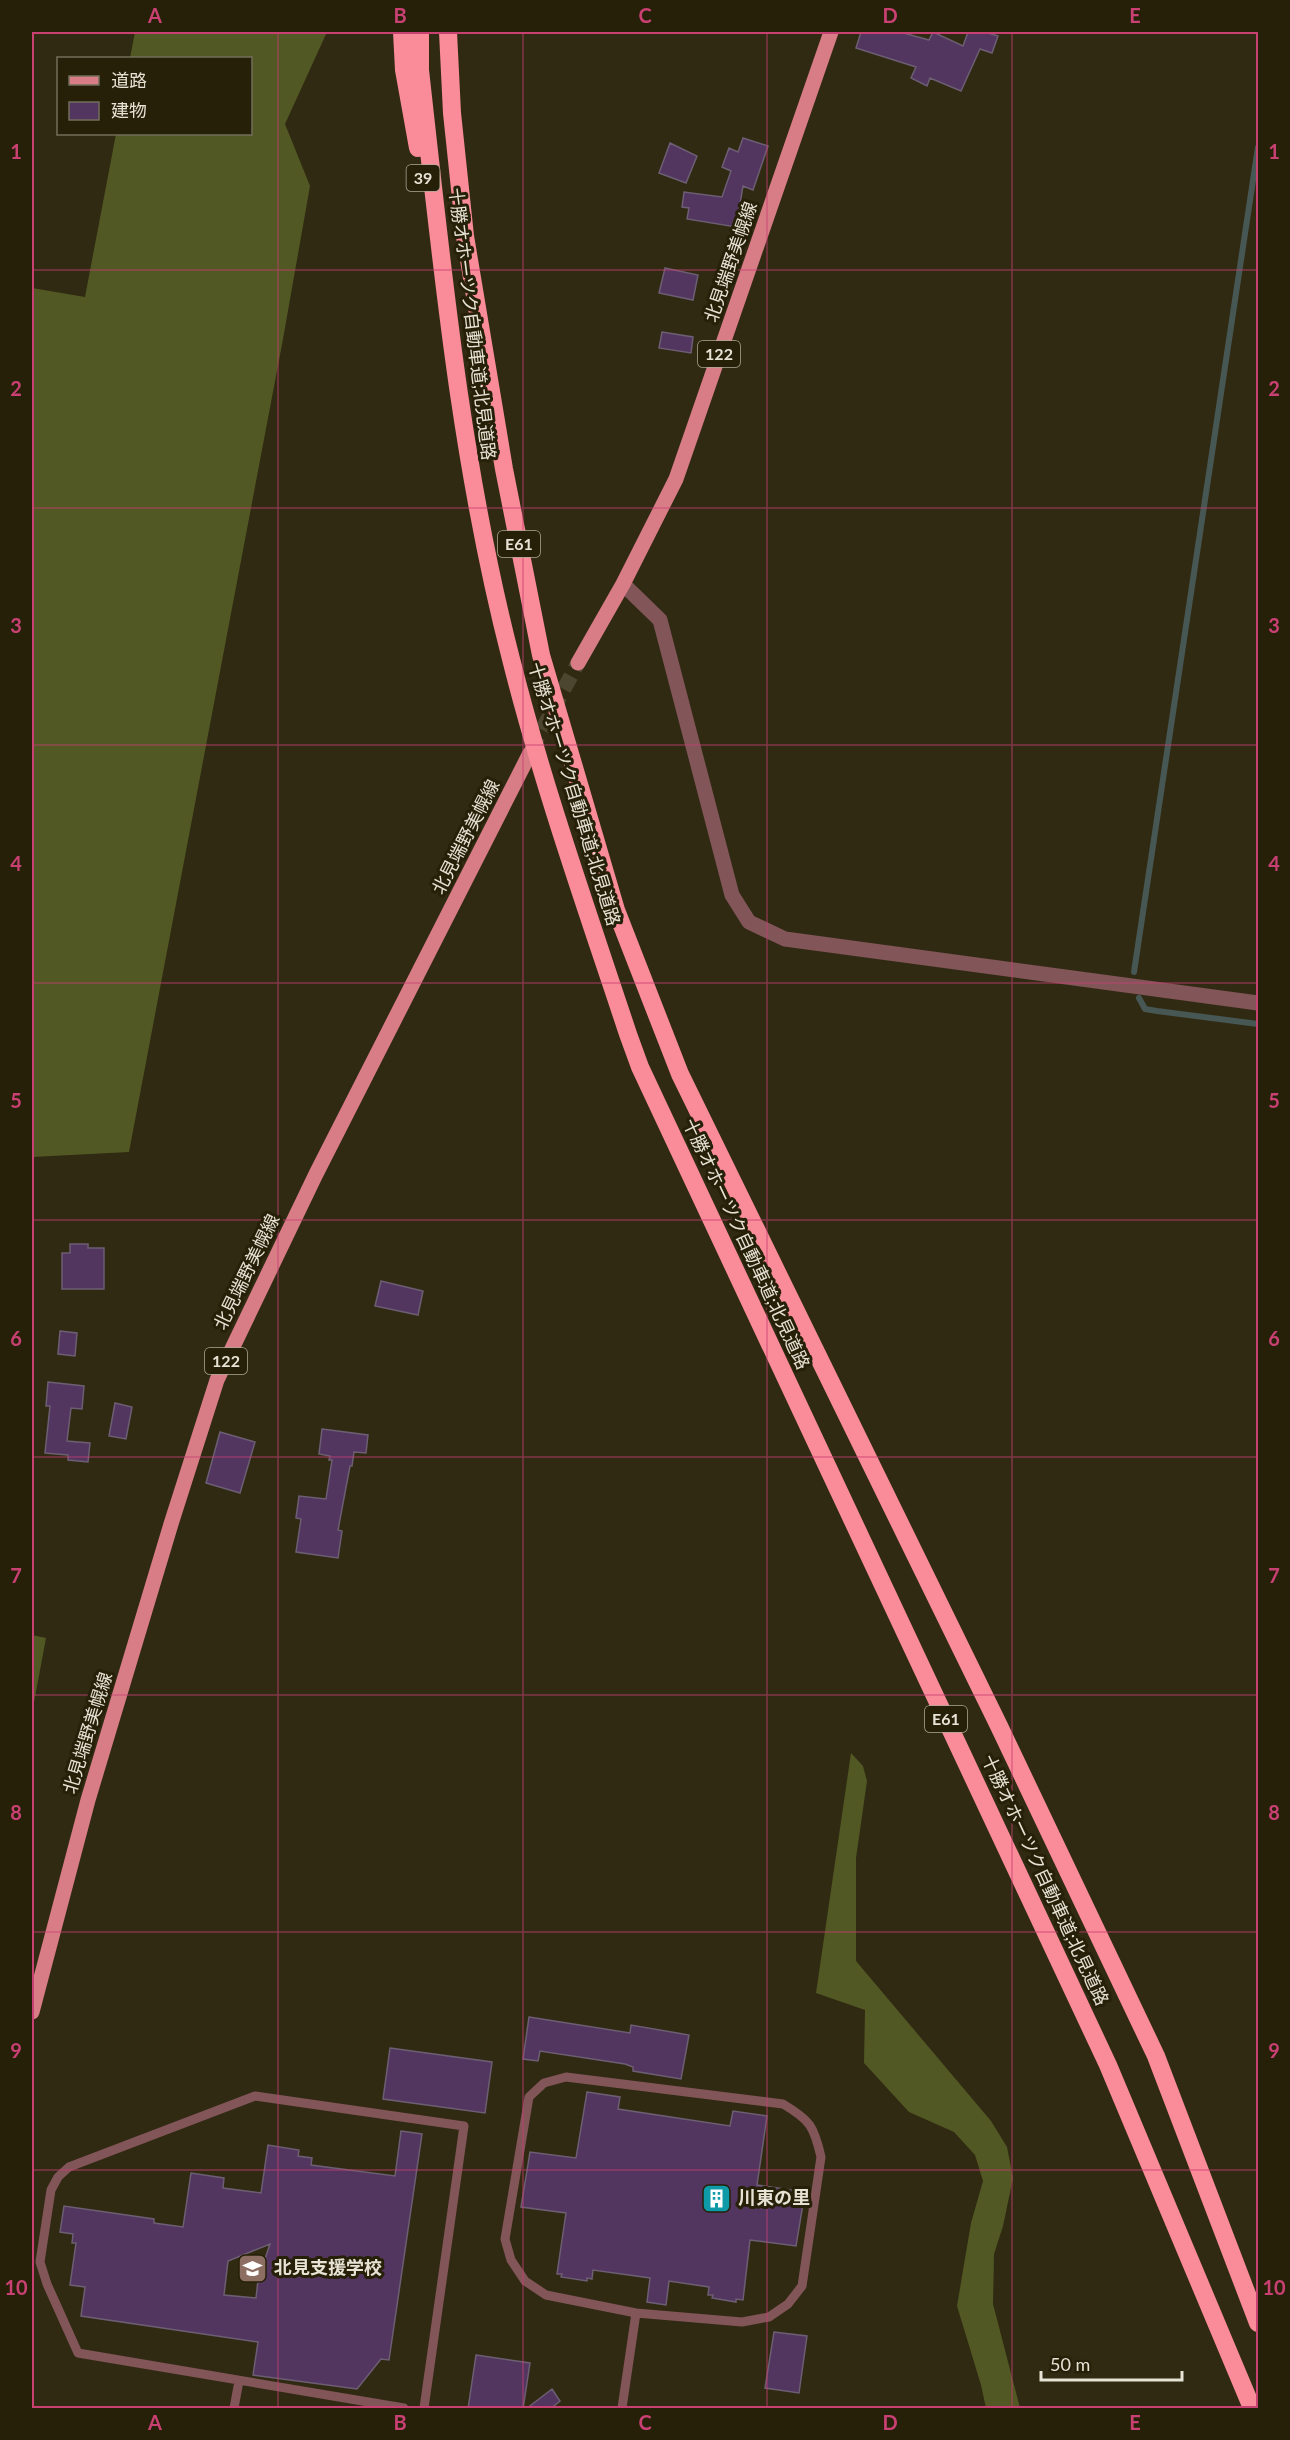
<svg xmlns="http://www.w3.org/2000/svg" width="1290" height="2440" font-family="Lato,'Noto Sans JP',sans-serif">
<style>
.forest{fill:#515823}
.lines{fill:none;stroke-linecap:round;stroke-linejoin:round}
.stream{stroke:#475753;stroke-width:6}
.building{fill:#53365f;stroke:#6c5e73;stroke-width:1.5;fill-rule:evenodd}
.primary-tunnel{stroke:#4c4630;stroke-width:15;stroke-dasharray:15 8;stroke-linecap:butt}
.lane{stroke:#825559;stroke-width:9}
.street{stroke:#825559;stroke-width:15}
.primary{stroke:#d87c86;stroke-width:15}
.highway{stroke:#fa8b98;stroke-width:18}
.grid{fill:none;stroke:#c94073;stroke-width:1.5;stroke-opacity:0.55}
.labels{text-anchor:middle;stroke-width:6;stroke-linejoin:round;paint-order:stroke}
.shield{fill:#272009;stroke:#ada897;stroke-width:1.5}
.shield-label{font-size:16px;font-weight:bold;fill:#e6e2d4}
.street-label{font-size:18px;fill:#e6e2d4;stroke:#272009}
.poi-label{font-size:18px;font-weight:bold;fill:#e6e2d4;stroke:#272009;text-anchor:start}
.neatline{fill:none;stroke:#c94073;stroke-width:2}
.grid-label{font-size:20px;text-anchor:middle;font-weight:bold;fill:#c94073}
</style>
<rect width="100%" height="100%" fill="#312a13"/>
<path class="forest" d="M135,32H327L285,124L310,186L283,339L129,1152L32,1157V288L85,297L116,134H250V58H130Z
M32,1635L46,1638L32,1713Z
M851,1753L863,1766L867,1781L856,1858V1961L991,2121L1007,2147L1013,2178L1003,2226L994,2254L993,2304L1020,2408H986L981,2385L957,2306L971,2223L983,2181L975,2155L954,2132L909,2112L864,2063L865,2010L816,1993Z"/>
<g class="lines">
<path class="stream" d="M1134,972L1258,147
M1139,998L1145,1009L1157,1011L1258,1024"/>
</g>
<path class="building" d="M861,32H900L929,40L933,32L963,46L968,32H985L998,36L992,53L980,49L961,91L930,78L927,86L911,78L916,67L856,48Z
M743,138L768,146L753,190L743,186L736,227L687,219L689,208L682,207L684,192L722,197L731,171L722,167L729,148L738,152Z
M670,143L697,156L686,183L659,173Z
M665,268L698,275L693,300L659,293Z
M662,332L693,337L691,353L659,348Z
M70,1244H88V1248H104V1289H62V1253H70Z
M381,1281L423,1291L418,1315L375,1306Z
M60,1331L77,1333L75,1356L58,1354Z
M48,1382L84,1386L82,1409L71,1408L67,1441L90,1443L88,1462L68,1460V1455L45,1453L50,1406H46Z
M115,1403L132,1407L126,1439L109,1436Z
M322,1429L368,1435L366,1453L354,1452L352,1466H350L338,1530L342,1531L338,1558L296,1552L301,1519L296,1518L299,1496L326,1499L332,1460H329L330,1456L319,1454Z
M220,1432L255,1442L240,1493L206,1483Z
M529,2017L630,2033L631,2025L689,2035L681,2079L633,2071V2067L625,2064L540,2051L538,2061L523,2059Z
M390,2048L492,2062L485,2113L383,2099Z
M587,2092L620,2097L618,2109L730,2126L733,2111L767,2116L757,2185L805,2192L796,2246L750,2240L743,2300L736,2299V2302L712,2298L713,2295H708L709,2287L669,2281L666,2305L647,2302L650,2278L593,2270L592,2279L587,2278V2281L561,2277L562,2274H557L566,2213L521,2207L530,2152L576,2158Z
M401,2131L422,2134L389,2360L381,2359L357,2389L253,2375L258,2342L81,2316L85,2287L70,2285L76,2243H72L73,2234L60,2232L64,2206L154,2219V2223L183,2227L191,2173L224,2178L223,2188L261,2193L268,2145L299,2150L298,2156L312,2158L311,2165L395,2176ZM270,2244L258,2280L256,2298L224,2295L228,2261Z
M774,2332L807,2336L799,2393L765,2388Z
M476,2355L530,2363L523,2409H468Z
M552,2389L560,2401L550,2409H526Z"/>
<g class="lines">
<path class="primary-tunnel" d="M531,750L578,663"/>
<path class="lane" d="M566,2077L783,2104C810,2120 814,2126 821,2157L802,2286L788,2304L769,2317L742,2322L636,2313L546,2295L525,2281L511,2260L505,2239L529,2097L544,2083Z
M234,2408L239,2381
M404,2408L78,2353L47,2284L40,2262L51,2190L58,2177L69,2167L255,2096L464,2126L424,2408
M622,2408L636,2313"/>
<path class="street" d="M623,584L660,620L732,895L749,922L785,939L1258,1003"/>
<path class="primary" d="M578,663L623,584L676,479L831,32
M32,2012L88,1800L171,1524L217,1380L316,1174L530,753"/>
<path class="highway" d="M402,32L404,70L418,148
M420,32V70C442,267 461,466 511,659C543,786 587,910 628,1034L640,1067L1108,2065L1252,2408
M448,32L452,113L465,236L504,469L541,655L616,910L680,1074L999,1726L1156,2056L1258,2323"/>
</g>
<path class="grid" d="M278,32V2408M523,32V2408M767,32V2408M1012,32V2408M32,270H1258M32,508H1258M32,745H1258M32,983H1258M32,1220H1258M32,1457H1258M32,1695H1258M32,1932H1258M32,2170H1258"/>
<defs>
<symbol id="building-square" viewBox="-11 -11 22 22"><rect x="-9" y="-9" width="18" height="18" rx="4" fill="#0f9aa8" stroke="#272009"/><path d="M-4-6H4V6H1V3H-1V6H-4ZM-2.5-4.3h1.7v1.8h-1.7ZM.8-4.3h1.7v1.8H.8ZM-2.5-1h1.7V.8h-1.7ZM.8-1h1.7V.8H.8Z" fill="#fff"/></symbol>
<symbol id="school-square" viewBox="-11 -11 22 22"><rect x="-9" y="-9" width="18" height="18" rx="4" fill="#8d6e63" stroke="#272009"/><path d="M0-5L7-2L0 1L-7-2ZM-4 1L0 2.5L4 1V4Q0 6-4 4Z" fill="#fff"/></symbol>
</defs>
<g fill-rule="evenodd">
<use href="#building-square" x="700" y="2182" width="33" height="33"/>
<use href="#school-square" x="236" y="2252" width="33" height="33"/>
</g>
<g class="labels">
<g class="shield">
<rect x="406.5" y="165" width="33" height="26" rx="4.5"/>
<rect x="698" y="341" width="42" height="26" rx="4.5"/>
<rect x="498" y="531" width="42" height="26" rx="4.5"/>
<rect x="205" y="1348" width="42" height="26" rx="4.5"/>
<rect x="925" y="1706" width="42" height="26" rx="4.5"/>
</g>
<g class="shield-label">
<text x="423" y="184">39</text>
<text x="719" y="360">122</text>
<text x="519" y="550">E61</text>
<text x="226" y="1367">122</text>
<text x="946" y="1725">E61</text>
</g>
<g class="street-label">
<text transform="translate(731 262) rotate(-71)" y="6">北見端野美幌線</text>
<text transform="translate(472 324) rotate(83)" y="6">十勝オホーツク自動車道;北見道路</text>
<text transform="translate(574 794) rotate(73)" y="6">十勝オホーツク自動車道;北見道路</text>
<text transform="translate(466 837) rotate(-63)" y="6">北見端野美幌線</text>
<text transform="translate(746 1244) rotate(65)" y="6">十勝オホーツク自動車道;北見道路</text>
<text transform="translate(247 1272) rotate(-64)" y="6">北見端野美幌線</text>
<text transform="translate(88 1733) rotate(-73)" y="6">北見端野美幌線</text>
<text transform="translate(1045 1880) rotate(65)" y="6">十勝オホーツク自動車道;北見道路</text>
</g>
<g class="poi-label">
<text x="738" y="2204">川東の里</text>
<text x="274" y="2274">北見支援学校</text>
</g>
</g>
<rect width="1290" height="2440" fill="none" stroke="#272009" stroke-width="66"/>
<rect x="57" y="57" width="195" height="78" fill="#272009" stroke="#736e5a" stroke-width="1.5"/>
<rect x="69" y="76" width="30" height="9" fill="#d87c86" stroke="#736e5a" stroke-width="1.5"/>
<text x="111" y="87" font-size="18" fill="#e6e2d4">道路</text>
<rect x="69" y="102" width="30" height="18" fill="#53365f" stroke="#736e5a" stroke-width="1.5"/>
<text x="111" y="117" font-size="18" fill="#e6e2d4">建物</text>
<path d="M1041 2371v9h141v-9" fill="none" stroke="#e6e2d4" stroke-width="3"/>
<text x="1050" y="2371" font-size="18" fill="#e6e2d4" stroke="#272009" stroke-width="4.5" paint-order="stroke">50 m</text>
<rect x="33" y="33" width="1224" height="2374" class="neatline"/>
<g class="grid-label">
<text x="155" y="23">A</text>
<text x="400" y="23">B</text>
<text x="645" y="23">C</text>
<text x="890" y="23">D</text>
<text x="1135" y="23">E</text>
<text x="16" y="159">1</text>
<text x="1274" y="159">1</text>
<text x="16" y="396">2</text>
<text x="1274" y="396">2</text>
<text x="16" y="633">3</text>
<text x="1274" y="633">3</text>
<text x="16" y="871">4</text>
<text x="1274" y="871">4</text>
<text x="16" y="1108">5</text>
<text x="1274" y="1108">5</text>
<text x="16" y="1346">6</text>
<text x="1274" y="1346">6</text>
<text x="16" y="1583">7</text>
<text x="1274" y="1583">7</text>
<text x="16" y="1820">8</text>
<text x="1274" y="1820">8</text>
<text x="16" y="2058">9</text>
<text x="1274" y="2058">9</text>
<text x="16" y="2295">10</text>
<text x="1274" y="2295">10</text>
<text x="155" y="2430">A</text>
<text x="400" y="2430">B</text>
<text x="645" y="2430">C</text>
<text x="890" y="2430">D</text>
<text x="1135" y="2430">E</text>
</g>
</svg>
